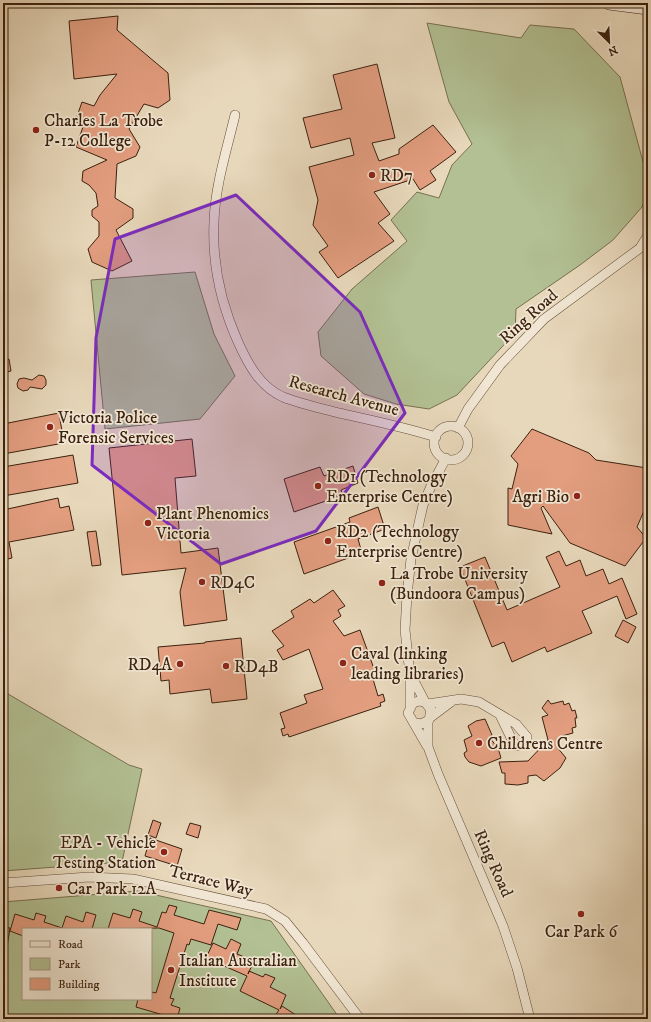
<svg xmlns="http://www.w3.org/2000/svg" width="651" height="1022" font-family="'IM FELL DW Pica',serif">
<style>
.green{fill:#b2c093;stroke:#777050;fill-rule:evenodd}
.building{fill:#e39e80;stroke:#3c210e}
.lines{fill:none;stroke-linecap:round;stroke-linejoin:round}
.minor-casing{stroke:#674f39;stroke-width:10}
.secondary-casing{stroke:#3c210e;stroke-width:14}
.minor{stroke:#f0e6d3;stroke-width:9}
.secondary{stroke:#f0e6d3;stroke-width:13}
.marked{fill:#7b2cbf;fill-opacity:0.2;stroke:#7b2cbf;stroke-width:3;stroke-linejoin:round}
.poi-dot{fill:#8f2418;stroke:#f0e6d3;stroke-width:1.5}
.labels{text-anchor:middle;stroke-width:3.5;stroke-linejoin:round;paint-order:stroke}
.poi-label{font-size:17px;fill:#3c210e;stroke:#f0e6d3;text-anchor:start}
.street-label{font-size:17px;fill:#3c210e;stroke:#f0e6d3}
</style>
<rect width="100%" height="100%" fill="#e8d8bb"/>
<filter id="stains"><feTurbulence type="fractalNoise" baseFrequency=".005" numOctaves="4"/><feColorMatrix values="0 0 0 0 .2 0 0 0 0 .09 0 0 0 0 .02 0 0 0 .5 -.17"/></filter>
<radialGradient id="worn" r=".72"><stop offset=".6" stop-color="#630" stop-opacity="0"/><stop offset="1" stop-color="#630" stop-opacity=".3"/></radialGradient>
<path class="green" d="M427,23L521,38L530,25L574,29L620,77L648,180V191L642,207L613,240L580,265L516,309L515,333L457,395L429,409L396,404L364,394L321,356L318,332L352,289L407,241L391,220L417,192L439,198L452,165L472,144L449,102Z
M195,272L214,334L235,376L200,419L105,429L91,280Z
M3,691L129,765L142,769L122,862L3,871Z
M138,891L271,921L340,1019H3V902ZM23,929H151V999H23Z"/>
<path class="building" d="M118,16L117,30L168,73L170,100L158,108L144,104L129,129L140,147L136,156L117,164L115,198L133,209V218L116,230L132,261L112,271L92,262L88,249L99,236V222L92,216V210L98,206L96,193L89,185L82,181L83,171L107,160L76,147L84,124L75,122L82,102L94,106L100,95L117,74L74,79L69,21Z
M377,64L395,138L372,143L379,161L399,154V149L433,125L456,152L430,171L436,180L420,190L413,179L374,192L390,214L378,223L394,241L338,278L319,252L328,246L313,225L318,200L309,167L354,155L350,138L311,148L303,118L342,109L333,75Z
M9,359L11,371L3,373V360Z
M39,375L44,376L46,380V385L42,389L30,387L28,390L23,391L18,388L17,384L19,379L24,378L32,380Z
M59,413L64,443L3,454V424Z
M532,429L589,453L596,460L647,468V504L637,527L646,538L625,566L570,543L543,506L541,508L552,534L508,525V488L512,489L518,464L511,456Z
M192,439L196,476L175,478L181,553L218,548L227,620L184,626L180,592L186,568L122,575L109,448Z
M73,455L78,483L3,496V467Z
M353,466L358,483L341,490L343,495L294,512L284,479L320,467L324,476Z
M58,498L60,508L69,506L74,530L9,542L12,558L3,560V510Z
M378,507L385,529L358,539L362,553L304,574L294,542L350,522L349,518Z
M96,531L101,565L92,566L87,532Z
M559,551L566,566L580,560L586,576L603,569L609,584L622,578L637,614L626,619L617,596L582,611L592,633L547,652L545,647L512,662L504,642L492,647L460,567L485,557L507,610L560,587L546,557Z
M333,590L345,606L338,610L341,616L333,621L344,636L360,630L377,677L373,679L378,696L383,694L385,701L380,703L381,706L289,737L288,734L283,736L281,729L285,728L280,713L307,703L304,695L323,689L309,649L283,660L277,650L284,646L272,631L294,617L291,611L310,599L314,603Z
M623,620L636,627L628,643L615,636Z
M241,638L247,699L212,703L210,689L170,694L169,680L161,681L158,647L205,643V642Z
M548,700L551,704L563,701L564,705L569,703L572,711L575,710L577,718H575L576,727L572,728L573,733L562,736L557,747L566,758L560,768L544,781L536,775L528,776V783L518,785L505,784V773H502L499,762L528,761L548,740L542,717L548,715L542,708Z
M485,719L492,735L489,737L498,748L501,758L481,766L469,762L465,757L464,753L467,751L464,740L472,736L468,726L476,721Z
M153,820L161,823L156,838L148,835Z
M190,823L201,826L198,838L186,834Z
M150,838L182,849L177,866L145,856Z
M169,905L177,907L174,915L204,924L209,910L241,918L237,930L218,924L211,945L191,939L189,945L187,944L170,998L174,999L171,1005L180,1008L177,1019L136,1007L138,999H151L152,992L156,993L174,933L159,928L108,929L113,913L130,918L133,909L142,912L139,921L157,927L162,912L166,913Z
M86,912L96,915L92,929H23V936L10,931L15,914L34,920L36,913L46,916L44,922L62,928L66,916L83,922Z
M3,927L10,928L7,947H3Z
M231,939L241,944L237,954L254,961L248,974L249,971L263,977L265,974L275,978L270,987L286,995L280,1009L282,1006L302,1019H273L279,1010L240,991L247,976L206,958L213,943L226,949Z"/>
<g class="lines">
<defs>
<path id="minor" d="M235,115C227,149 215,186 214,222C212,264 221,304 238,342C248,364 260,387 283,397C301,404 320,408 339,413C371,420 404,427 436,437
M640,248L648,235
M434 443a17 17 0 1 1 34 0a17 17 0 1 1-34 0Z
M458,428L468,409L500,365L544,319L640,248L648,244
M411,675L425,702
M428,704L461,699L479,702L516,724L527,737L525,744L515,746L500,715
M410,706V674L405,630L407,595L411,559L423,505L431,486L446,458
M431,717L451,702
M428,721V747L438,774L503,926L517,968L530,1019
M413,722L421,724L429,720L431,710L425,702L419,701L413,703L408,713L427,746
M3,883L89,877L133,879L266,909L285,921L303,943L360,1019"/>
<path id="secondary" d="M609,3L648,8"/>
</defs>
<use href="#minor" class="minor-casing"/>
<use href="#secondary" class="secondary-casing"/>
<use href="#minor" class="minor"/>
<use href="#secondary" class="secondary"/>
</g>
<path class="marked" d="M236,195L360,312L405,413L316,531L221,564L92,465L96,338L115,239Z"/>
<g class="poi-dot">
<circle cx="36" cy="130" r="4"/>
<circle cx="372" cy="175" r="4"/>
<circle cx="50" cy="427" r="4"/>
<circle cx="318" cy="486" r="4"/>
<circle cx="577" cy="496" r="4"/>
<circle cx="148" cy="523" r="4"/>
<circle cx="328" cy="541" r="4"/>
<circle cx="202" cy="582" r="4"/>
<circle cx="382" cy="583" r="4"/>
<circle cx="343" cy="663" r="4"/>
<circle cx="180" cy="664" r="4"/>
<circle cx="226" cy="666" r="4"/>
<circle cx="479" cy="743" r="4"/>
<circle cx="164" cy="852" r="4"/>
<circle cx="59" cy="888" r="4"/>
<circle cx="581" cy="914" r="4"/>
<circle cx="171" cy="970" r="4"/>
</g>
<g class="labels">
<g class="poi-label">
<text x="44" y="126">Charles La Trobe<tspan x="44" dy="20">P-12 College</tspan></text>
<text x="380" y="181">RD7</text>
<text x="58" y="423">Victoria Police<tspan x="58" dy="20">Forensic Services</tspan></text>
<text x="326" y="482">RD1 (Technology<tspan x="326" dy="20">Enterprise Centre)</tspan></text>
<text x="569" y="502" text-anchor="end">Agri Bio</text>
<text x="156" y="519">Plant Phenomics<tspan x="156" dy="20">Victoria</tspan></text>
<text x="336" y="537">RD2 (Technology<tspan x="336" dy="20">Enterprise Centre)</tspan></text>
<text x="390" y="579">La Trobe University<tspan x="390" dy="20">(Bundoora Campus)</tspan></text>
<text x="210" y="588">RD4C</text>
<text x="351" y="659">Caval (linking<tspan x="351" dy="20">leading libraries)</tspan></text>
<text x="172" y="670" text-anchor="end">RD4A</text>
<text x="234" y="672">RD4B</text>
<text x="487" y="749">Childrens Centre</text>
<text x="156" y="848" text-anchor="end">EPA - Vehicle<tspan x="156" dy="20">Testing Station</tspan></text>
<text x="67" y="894">Car Park 12A</text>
<text x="581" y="937" text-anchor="middle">Car Park 6</text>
<text x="179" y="966">Italian Australian<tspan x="179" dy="20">Institute</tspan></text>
</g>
<g class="street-label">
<text transform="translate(528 316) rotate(-42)" y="6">Ring Road</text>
<text transform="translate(344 395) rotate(15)" y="6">Research Avenue</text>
<text transform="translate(494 863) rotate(66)" y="6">Ring Road</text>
<text transform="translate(211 880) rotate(14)" y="6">Terrace Way</text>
</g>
</g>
<rect width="651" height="1022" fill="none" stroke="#e8d8bb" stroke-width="16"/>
<rect x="4" y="4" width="643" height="1014" fill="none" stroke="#3c210e" stroke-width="2"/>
<rect x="8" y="8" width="635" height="1006" fill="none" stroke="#3c210e"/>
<rect x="22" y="928" width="130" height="72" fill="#f0e6d3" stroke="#a89784"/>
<rect x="30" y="941" width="20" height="6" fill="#f0e6d3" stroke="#a89784"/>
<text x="58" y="948" font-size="12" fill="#3c210e">Road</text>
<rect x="30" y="958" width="20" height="12" fill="#b2c093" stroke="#a89784"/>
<text x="58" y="968" font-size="12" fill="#3c210e">Park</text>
<rect x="30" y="978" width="20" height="12" fill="#e39e80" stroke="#a89784"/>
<text x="58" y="988" font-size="12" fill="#3c210e">Building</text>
<g transform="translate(609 42) rotate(156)" stroke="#f0e6d3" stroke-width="3" paint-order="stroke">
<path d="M0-3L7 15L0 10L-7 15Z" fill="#3c210e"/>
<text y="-6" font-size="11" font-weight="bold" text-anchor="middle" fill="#3c210e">N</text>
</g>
<rect width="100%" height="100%" filter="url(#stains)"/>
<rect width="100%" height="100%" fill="url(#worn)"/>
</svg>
